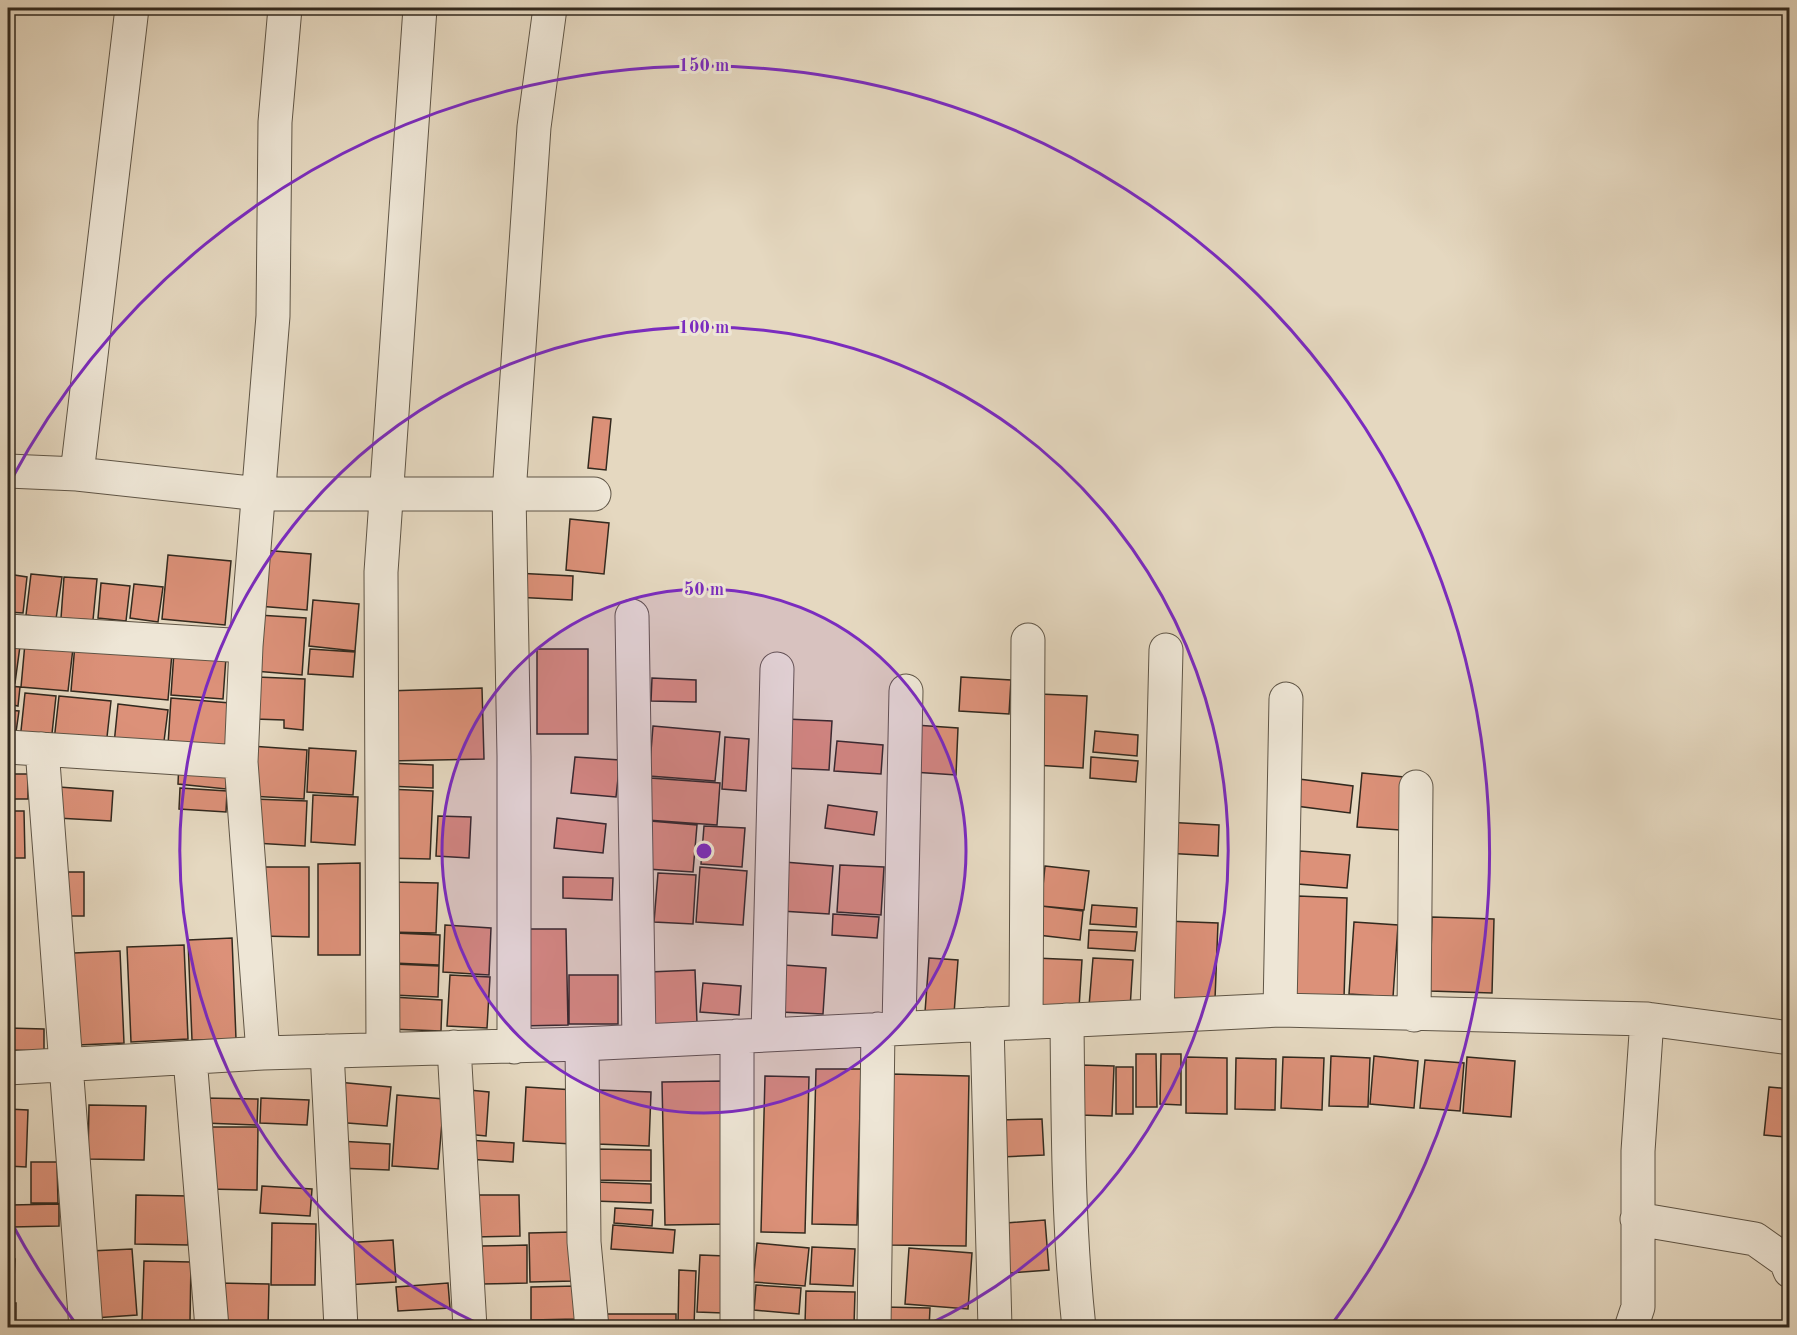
<svg xmlns="http://www.w3.org/2000/svg" width="1797" height="1335" font-family="'Old Standard TT',serif">
<style>
.building{fill:#dc9179;stroke:#32291e;stroke-width:1.5}
.lines{fill:none;stroke-linecap:round;stroke-linejoin:round}
.minor-casing{stroke:#5f5546;stroke-width:35}
.minor{stroke:#eee6d6;stroke-width:33}
.ring{fill:none;stroke:#7b2cbf;stroke-width:3}
.centre{fill:#7b2cbf;stroke:#eee6d6;stroke-width:3}
.ring-label{font-size:18px;text-anchor:middle;font-weight:bold;fill:#7b2cbf;stroke:#eee6d6;stroke-width:6;stroke-linejoin:round;paint-order:stroke}
</style>
<rect width="100%" height="100%" fill="#e5d8c0"/>
<filter id="stains"><feTurbulence type="fractalNoise" baseFrequency=".00333" numOctaves="4"/><feColorMatrix values="0 0 0 0 .2 0 0 0 0 .09 0 0 0 0 .02 0 0 0 .5 -.17"/></filter>
<radialGradient id="worn" r=".72"><stop offset=".6" stop-color="#630" stop-opacity="0"/><stop offset="1" stop-color="#630" stop-opacity=".3"/></radialGradient>
<path class="building" d="M593,417L611,419L606,470L588,468Z
M570,519L609,523L604,574L566,570Z
M262,550L311,554L307,610L258,606Z
M168,555L231,561L225,625L162,619Z
M515,573L573,576L572,600L514,597Z
M8,574L27,577L23,613L8,612Z
M31,574L62,577L56,619L26,615Z
M64,577L97,579L93,620L61,618Z
M101,583L130,586L126,621L98,618Z
M134,584L163,587L158,622L130,618Z
M313,600L359,604L355,651L309,646Z
M258,615L306,618L302,675L254,671Z
M25,643L73,648L68,691L21,687Z
M8,644L20,646L15,683L8,682Z
M75,644L172,653L168,700L71,691Z
M310,649L355,652L353,677L308,674Z
M537,649H588V734H537Z
M174,652L226,657L223,699L171,695Z
M257,677L305,679L303,730L284,728V720L255,719Z
M961,677L1011,680L1009,714L959,711Z
M652,678L696,680V702L651,701Z
M8,686L20,687L18,706L8,704Z
M482,688L484,759L389,761L386,691Z
M25,693L56,696L51,743L20,740Z
M1039,694L1087,696L1083,768L1035,765Z
M59,696L111,701L106,746L54,741Z
M171,698L230,703L226,750L168,745Z
M118,704L168,710L163,749L114,744Z
M8,710L19,711L15,739L8,738Z
M786,719L832,721L829,770L783,768Z
M915,725L958,728L956,775L913,772Z
M653,726L720,732L715,781L649,776Z
M1095,731L1138,735L1137,756L1093,752Z
M725,737L749,739L746,791L722,789Z
M837,741L883,745L881,774L834,771Z
M252,746L307,750L304,799L249,796Z
M309,748L356,751L353,795L307,792Z
M575,757L620,760L616,797L571,793Z
M1091,757L1138,761L1136,782L1090,778Z
M179,761L228,765L226,789L178,784Z
M387,763L433,765V788L387,786Z
M1362,773L1404,777L1400,830L1357,827Z
M8,774H28V799H8Z
M650,778L720,783L717,825L647,820Z
M1299,779L1353,786L1350,813L1296,806Z
M59,787L113,791L111,821L57,818Z
M180,788L227,791L226,812L179,809Z
M387,789L433,791L430,859L384,858Z
M313,795L358,797L355,845L311,842Z
M254,799L307,801L305,846L252,843Z
M828,805L877,812L874,835L825,828Z
M8,811H24L25,858H8Z
M438,816L471,817L469,858L436,856Z
M557,818L606,824L603,853L554,848Z
M650,821L697,825L693,872L647,869Z
M1165,822L1219,825L1218,856L1164,853Z
M704,826L745,828L742,867L701,864Z
M1300,851L1350,855L1347,888L1298,884Z
M784,862L833,866L829,914L781,911Z
M360,863V955H318V864Z
M840,865L884,867L881,915L837,912Z
M1045,866L1089,871L1084,910L1041,906Z
M258,867H309V937L258,936Z
M700,867L747,871L743,925L696,922Z
M65,872H84V916H65Z
M658,873L696,875L693,924L654,922Z
M563,877L613,878L612,900L563,898Z
M388,882L438,883L436,933L387,932Z
M1298,896L1347,898L1344,998L1295,997Z
M1092,905L1137,908L1136,927L1090,924Z
M1041,906L1083,911L1080,940L1038,935Z
M833,914L879,917L877,938L832,935Z
M1432,917L1494,919L1492,993L1430,991Z
M1165,921L1218,923L1215,999L1162,998Z
M1354,922L1398,925L1393,997L1349,994Z
M445,925L491,928L489,975L443,972Z
M516,929H566L568,1025L517,1026Z
M1089,930L1137,932L1135,951L1088,948Z
M394,933L440,935L439,965L393,963Z
M232,938L236,1039L192,1040L188,940Z
M184,945L188,1039L131,1042L127,947Z
M120,951L124,1043L78,1045L74,953Z
M929,958L958,960L954,1014L925,1012Z
M1035,958L1082,960L1079,1008L1033,1006Z
M1093,958L1133,960L1130,1009L1089,1006Z
M393,964L439,966L438,997L392,995Z
M784,965L826,968L823,1014L780,1012Z
M695,970L697,1023L651,1025L649,972Z
M450,975L490,977L487,1028L447,1026Z
M569,975H618V1024H569Z
M703,983L741,986L739,1015L700,1012Z
M392,997L442,1000L441,1031L390,1029Z
M8,1028L44,1029V1051L8,1050Z
M1136,1054H1156L1157,1107H1136Z
M1161,1054H1181V1105L1160,1104Z
M1331,1056L1370,1058L1368,1107L1329,1106Z
M1374,1056L1418,1061L1414,1108L1370,1104Z
M1186,1057L1227,1058V1114L1186,1113Z
M1283,1057L1324,1058L1322,1110L1281,1108Z
M1467,1057L1515,1061L1511,1117L1463,1113Z
M1236,1058L1276,1059L1275,1110L1235,1109Z
M1425,1060L1464,1063L1460,1111L1420,1108Z
M1081,1065L1114,1066L1112,1116L1079,1115Z
M1116,1067H1133V1114H1116Z
M816,1069H861L857,1225L812,1224Z
M891,1074L969,1076L966,1246L889,1245Z
M765,1076L809,1077L805,1233L761,1232Z
M723,1081L726,1224L665,1225L662,1082Z
M337,1082L391,1087L387,1126L334,1122Z
M526,1087L575,1090L571,1144L523,1141Z
M1769,1087L1790,1089L1785,1137L1764,1135Z
M469,1090L489,1092L486,1136L466,1134Z
M598,1090L651,1092L649,1146L597,1144Z
M397,1095L444,1099L438,1169L392,1166Z
M205,1098L258,1099L257,1125L204,1123Z
M261,1098L309,1100L307,1125L260,1123Z
M89,1105L146,1106L144,1160L88,1159Z
M8,1109L28,1110L26,1167L8,1166Z
M1042,1119L1044,1155L1001,1157L1000,1120Z
M208,1127H258L257,1190L207,1189Z
M467,1140L514,1143L513,1162L466,1159Z
M338,1141L390,1144L389,1170L337,1168Z
M594,1149L651,1150V1181L594,1180Z
M31,1162H57L58,1203H31Z
M595,1182L651,1184V1203L594,1201Z
M262,1186L312,1189L310,1216L260,1213Z
M136,1195L189,1196L188,1245L135,1244Z
M472,1195H519L520,1236L473,1237Z
M59,1204V1226L12,1227L11,1205Z
M615,1208L653,1210L652,1226L614,1223Z
M1045,1220L1049,1270L998,1274L994,1224Z
M272,1223L316,1224L315,1285H271Z
M613,1225L675,1230L673,1253L611,1249Z
M573,1232L574,1281L530,1282L529,1233Z
M393,1240L396,1282L345,1285L342,1243Z
M757,1243L809,1248L805,1286L753,1282Z
M527,1245V1283L482,1284V1246Z
M812,1247L855,1249L853,1286L810,1284Z
M909,1248L972,1253L968,1309L905,1304Z
M132,1249L137,1315L94,1318L90,1251Z
M700,1255L726,1256L723,1313L697,1312Z
M8,1259H15L13,1299L8,1298Z
M144,1261L191,1262L190,1322L142,1321Z
M679,1270L696,1271L694,1326L678,1325Z
M217,1283L269,1284L268,1328H217Z
M448,1283L450,1308L398,1311L396,1287Z
M756,1285L801,1288L799,1314L754,1310Z
M577,1286V1319L531,1320V1287Z
M806,1291L855,1292L854,1325L805,1324Z
M8,1303H16V1324H8Z
M884,1307L930,1308L929,1328H883Z
M605,1314H676V1328H605Z"/>
<g class="lines">
<defs>
<path id="minor" d="M8,471L77,474L260,494H594
M77,474L132,8
M632,616L639,1041
M8,631L246,646
M8,747L241,762
M42,749L86,1328
M1280,1010L1286,699
M1414,1015L1416,787
M1157,1016L1166,650
M1067,1020C1068,1123 1068,1226 1079,1328
M1026,1022L1028,640
M987,1024L995,1328
M899,1028L906,691
M768,1035L777,669
M737,1036V1328
M582,1044L584,1242L592,1328
M454,1047L470,1328
M514,1047V756L509,494L534,127L550,8
M383,1049L381,572L420,8
M327,1051L341,1328
M263,1053L241,762L246,646L273,316L275,122L285,8
M190,1058L212,1328
M8,1068L263,1053L582,1044L1280,1010L1647,1019L1790,1038
M1637,1219L1755,1239L1786,1261L1790,1271
M874,1328L878,1029
M1631,1328L1638,1307V1151L1647,1019"/>
</defs>
<use href="#minor" class="minor-casing"/>
<use href="#minor" class="minor"/>
</g>
<circle cx="704" cy="851" r="262" fill="#7b2cbf" fill-opacity=".12"/>
<g class="ring">
<circle cx="704" cy="851" r="262"/>
<path d="M483 1326A524 524 0 1 1 925 1326"/>
<path d="M76 1324A786 786 0 0 1 10 1220M10 482A786 786 0 1 1 1332 1324"/>
</g>
<circle cx="704" cy="851" r="9" class="centre"/>
<g class="ring-label">
<text x="704" y="71">150 m</text>
<text x="704" y="333">100 m</text>
<text x="704" y="595">50 m</text>
</g>
<rect width="1797" height="1335" fill="none" stroke="#e5d8c0" stroke-width="30"/>
<rect x="9" y="9" width="1779" height="1317" fill="none" stroke="#32291e" stroke-width="3"/>
<rect x="15" y="15" width="1767" height="1305" fill="none" stroke="#32291e" stroke-width="1.5"/>
<rect width="100%" height="100%" filter="url(#stains)"/>
<rect width="100%" height="100%" fill="url(#worn)"/>
</svg>
